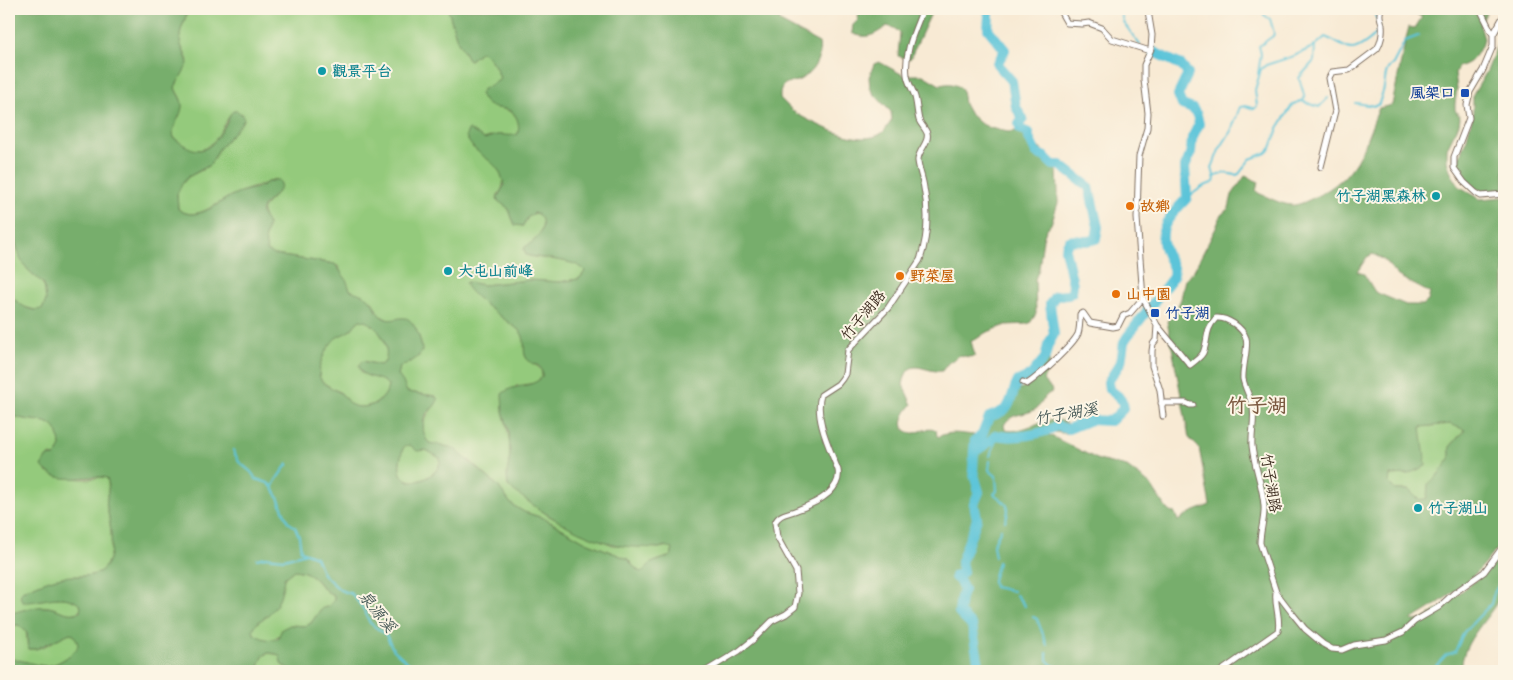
<svg xmlns="http://www.w3.org/2000/svg" width="1513" height="680" font-family="Pangolin,'LXGW WenKai TC',sans-serif">
<style>
.green{fill:#94ca7c;stroke:#687a4d}
.forest{fill:#77ae6c;stroke:#596c45;fill-rule:evenodd}
.lines{fill:none;stroke-linecap:round;stroke-linejoin:round}
.stream{stroke:#5cc4d9;stroke-width:2}
.river{stroke:#5cc4d9;stroke-width:10}
.minor-casing{stroke:#7d6d5e;stroke-width:7}
.minor{stroke:#fff;stroke-width:5}
.culture-dot{fill:#0f9aa8;stroke:#fcf5e5;stroke-width:2}
.transit-dot{fill:#1a4fb4;stroke:#fcf5e5;stroke-width:2}
.food-dot{fill:#e8710a;stroke:#fcf5e5;stroke-width:2}
.labels{text-anchor:middle;stroke-width:4;stroke-linejoin:round;paint-order:stroke}
.culture-label{font-size:15px;font-weight:bold;fill:#0d838f;stroke:#fcf5e5;text-anchor:start}
.transit-label{font-size:15px;font-weight:bold;fill:#164399;stroke:#fcf5e5;text-anchor:end}
.food-label{font-size:15px;font-weight:bold;fill:#c56008;stroke:#fcf5e5;text-anchor:start}
.street-label{font-size:15px;fill:#3b2a1e;stroke:#fcf5e5}
.water-label{font-size:16px;font-style:italic;fill:#455856;stroke:#fcf5e5}
.district-label{font-size:20px;font-weight:bold;fill:#7c5a42;stroke:#fcf5e5}
</style>
<rect width="100%" height="100%" fill="#fcf5e5"/>
<filter id="ink" filterUnits="userSpaceOnUse"><feTurbulence type="fractalNoise" baseFrequency=".02" numOctaves="2"/><feDisplacementMap in="SourceGraphic" scale="10" xChannelSelector="R" yChannelSelector="G"/><feConvolveMatrix kernelMatrix="1 2 1 2 8 2 1 2 1" color-interpolation-filters="sRGB"/></filter>
<filter id="wash" filterUnits="userSpaceOnUse"><feTurbulence type="fractalNoise" baseFrequency=".0096" numOctaves="4" result="noise"/><feDisplacementMap in="SourceGraphic" scale="20" xChannelSelector="R" yChannelSelector="G"/><feGaussianBlur stdDeviation="1.12" result="paint"/><feColorMatrix in="noise" values="0 0 0 0 0 0 0 0 0 0 0 0 0 0 0 0 0 1.4 0 .05"/><feComposite in="paint" operator="in"/></filter>
<g filter="url(#wash)">
<rect width="100%" height="100%" fill="#f8ead4"/>
<path class="green" d="M187,9H448L457,40L468,59L470,60L480,52H483C491,59 498,69 500,79L493,85V107C510,109 523,115 518,135L509,137L497,135L484,139L480,137L472,147C487,158 516,176 497,196L508,208L515,225L523,226L528,217L535,213C545,215 544,229 538,236C535,241 530,244 525,247L524,250L526,255C539,260 577,258 585,271L582,276L578,279L559,282L529,280L483,285L466,282C478,294 490,306 502,317C509,323 518,328 523,335C527,343 521,354 529,361C536,367 542,365 542,377L535,383L516,386L503,411C507,426 511,442 510,458C509,469 506,474 508,486L529,502L549,516L582,533L613,545L659,548L669,546L673,549L671,556L656,561L643,571L640,572L633,566L628,559L586,542L543,518L524,512L511,504L498,486L469,460L441,447L429,443C417,430 425,416 435,405L436,396L407,392L398,375L400,367C417,356 426,360 419,336L379,315L372,301L350,290L338,266L330,263L275,255C261,251 263,238 268,226C267,222 264,219 263,215C259,203 280,197 281,184L274,179C260,187 246,189 233,195C217,202 196,223 178,209L177,194L182,184L188,177L204,169L213,160L219,149L244,120L242,114L234,111C227,116 221,135 212,143C202,153 192,151 181,144C178,141 174,139 173,135C171,128 182,112 181,101C181,97 176,92 175,87L188,61C186,54 181,48 180,41C178,30 187,20 187,9Z
M9,215C15,222 11,229 13,237C16,246 20,254 24,263C33,281 51,279 45,305L39,311L24,307L9,295Z
M360,320C378,322 391,346 385,362L380,365L364,361L361,373L382,380L388,383C390,400 365,412 351,405C346,402 345,396 341,393C335,389 326,386 321,380C313,370 327,345 335,338C339,335 345,334 349,331C354,328 355,323 360,320Z
M9,414C35,427 60,410 60,449L55,456L50,455L46,472C60,477 72,479 87,479C94,479 100,476 107,478C111,488 105,498 107,508C111,525 118,564 97,573C87,578 74,575 63,577C49,579 35,586 22,591L34,601C50,599 68,593 81,606V609C71,620 59,608 48,607C35,606 21,611 9,614Z
M1450,424L1465,429L1450,447V459L1434,480L1427,498L1420,501L1409,490H1395L1388,483L1390,475L1408,474L1421,427Z
M407,445H412C416,451 419,451 426,450L440,458C444,477 395,497 400,461C401,455 402,451 404,446Z
M294,570C318,572 315,586 334,596V600L329,606L321,609L311,623L306,626L290,625C277,637 272,646 254,634L253,629C259,619 264,619 271,612C278,606 283,587 284,578Z
M9,625C31,623 25,635 28,649C44,651 56,638 70,633C76,634 79,643 78,649C66,659 52,669 35,666C26,664 19,660 9,659Z
M269,653L279,655L282,665L294,671H258C260,664 261,655 269,653Z"/>
<path class="forest" d="M9,9H187C187,19 180,27 180,37C179,47 187,55 188,64L175,87C176,94 183,99 182,107C181,118 170,127 174,138C201,159 210,151 226,124C228,121 229,116 231,113C236,107 244,115 244,120L219,149L210,165L188,177L182,184L177,194L178,209C197,224 219,201 235,194C243,190 253,190 261,186C267,183 272,179 279,180L281,184C280,197 259,202 262,214C263,217 267,221 268,225L265,238L267,251L275,255L335,264L346,279L350,290C357,293 367,295 371,301C376,306 376,313 382,317C391,323 396,317 405,318C415,319 422,343 422,351C417,361 408,362 400,367L398,375L403,382L407,392L434,396L438,399C436,406 432,408 428,412C421,420 422,436 429,443L450,447L456,450L498,486L511,504L524,512L543,518L586,542L628,559L633,566L640,572L643,571L651,563L671,556L673,549L665,546L659,548C644,547 627,548 613,544C574,534 539,511 508,486L507,474L510,455L509,431L503,411L502,394C513,383 532,389 542,377C543,362 534,367 527,359C521,351 528,342 520,331C509,322 467,294 465,283L468,282L483,285L529,280L560,282L578,279L582,276L585,271C577,259 539,259 526,255L524,249L525,247C530,244 535,241 538,236C544,229 545,215 534,213L528,217L523,226L515,225L508,208L498,201L497,198L504,186C500,157 475,159 466,136L468,130H470L484,139C489,138 492,136 497,135C505,134 510,137 518,134C519,129 519,124 517,119C511,104 497,112 487,104C484,102 482,97 480,94L482,90L498,81L500,79C498,69 491,59 483,52H480L470,60L468,59L457,40L448,9H786L779,20L780,22L819,43C822,59 812,75 797,81C793,82 788,82 785,84C780,87 780,93 780,98C785,103 791,110 797,114C817,125 861,148 882,133C886,130 889,124 892,120L891,112L874,94L870,88L869,77L874,64L879,62L883,64L903,75H923L940,85C949,83 955,83 962,89L964,104L969,113L980,123L990,128L1008,132L1018,131L1025,133L1039,148L1053,159L1057,170L1058,192V203L1051,224L1046,230L1043,239L1039,269L1035,279L1036,314L1030,323L1026,324L1006,325L985,333L978,338L971,341L975,356L969,357L960,355L948,363L942,371C924,373 908,354 903,385L912,405C904,412 895,430 912,433C918,434 923,427 936,430L937,436L938,437C952,429 966,436 981,435C988,414 984,415 1006,407L1013,391C1037,386 1030,373 1046,361H1049L1050,365L1043,380L1047,385L1051,388L1052,392C1043,395 1043,404 1036,409C1025,416 1011,412 1004,425L1005,430C1026,436 1057,404 1072,430L1071,432C1065,435 1056,431 1050,432L1049,435L1099,460L1127,467L1150,484L1166,508L1170,512L1175,513L1178,521L1190,513L1210,505L1199,448L1189,438L1167,321L1174,315L1181,299L1185,279L1193,272L1216,228L1221,215L1229,208L1232,195L1245,176L1259,182L1256,190L1258,193C1268,197 1280,204 1291,205C1297,206 1307,201 1313,198C1359,176 1361,151 1379,108L1392,105L1406,38L1409,27L1415,28L1422,17L1406,9H1488L1480,25L1484,39C1477,55 1475,61 1458,67L1455,73L1457,88L1455,104V110L1460,117L1459,124L1447,148V161L1451,173L1459,186L1480,199L1504,197V541C1495,549 1489,559 1481,568C1467,583 1430,611 1412,619V621L1423,620L1440,608L1484,574L1504,553C1504,563 1507,578 1504,588C1494,617 1459,640 1462,671H294L282,665L279,655C262,649 262,658 258,671H9V659C35,660 45,676 71,654C80,647 79,644 74,635L70,633L36,649H28L27,633L19,625H9V614C20,611 33,606 45,607C58,607 66,617 80,612L81,606C65,590 42,603 23,602L20,597L22,591C35,586 48,579 63,577C74,575 87,578 97,573C118,564 111,525 107,508C105,498 111,488 107,478C88,473 58,488 42,466L46,457L55,456L60,449C60,410 34,427 9,414V295C18,302 30,315 43,308L46,300L44,284L28,270L21,260L12,231V220L9,215ZM1373,254L1384,260L1398,276L1430,293L1428,301L1423,305H1406L1375,292L1364,274L1357,272L1367,257ZM360,320C378,322 391,346 385,362L380,365L362,361L359,366C361,380 380,375 388,385C387,401 369,410 354,406C347,404 346,396 340,393C334,389 325,386 321,380C314,369 328,345 336,338C340,335 345,334 349,331C354,328 355,323 360,320ZM1450,424L1465,430L1450,447V459L1434,480L1428,484L1427,498L1420,501L1409,490H1395L1389,483L1390,475L1408,474L1426,466L1421,427ZM410,445L417,451L426,450L440,458C444,478 395,497 400,461C401,456 402,451 404,446ZM294,570C318,572 316,586 334,596V600L329,606L321,609L311,623L306,626L290,625L282,629L278,638C268,641 263,639 254,634L253,629C258,620 264,619 271,612C279,605 283,588 284,578Z
M859,9H933L910,59L898,56L900,33L894,28L887,26C875,35 866,40 852,33L853,25L858,20Z
M1504,19V191L1484,192L1475,188L1458,169L1457,162L1467,138L1473,114V95L1487,71L1497,45L1499,29Z"/>
<g class="lines">
<path class="stream" d="M1120,9L1123,22L1140,45
M1258,74L1261,54L1259,46L1273,36L1274,33L1270,19L1264,15L1262,9
M1302,101L1305,98L1299,78L1314,61L1315,46
M1355,103L1375,106L1379,104C1380,99 1383,93 1384,87C1386,78 1384,70 1393,64L1405,41L1418,36
M1214,177L1224,173L1236,175L1239,174L1250,159L1266,153L1271,148L1278,128L1293,104L1302,101L1319,107L1328,98
M1187,198L1202,187L1214,182L1215,179L1212,168L1219,150L1231,131L1240,107L1246,106L1254,109L1257,106L1255,90L1261,69L1266,65L1294,56L1315,46L1325,37C1334,40 1344,48 1351,49C1358,50 1378,35 1379,28C1380,23 1376,18 1374,13L1377,9
M233,450L239,462L251,472L256,479L268,483L272,487L277,495L288,522L295,527L299,536L301,551L316,557L323,574L340,590L352,594L364,610L370,623L386,635L393,649L407,662L424,671
M990,456L998,435
M990,461L989,470L996,476L997,491L994,494C1006,503 1012,506 1005,521
M273,486C275,481 284,468 288,464
M995,557L993,545L1001,529
M257,559L265,557L284,559L306,553
M998,562L993,580L994,587L1013,591
M1016,595L1025,606
M1033,617L1037,619L1047,645
M1047,653V660L1052,665L1058,667
M1431,671L1446,655L1455,652L1464,632L1491,604L1494,593L1504,576"/>
<path class="river" d="M974,452L975,440L982,435L989,417C1016,408 1007,402 1018,381L1031,375L1045,358L1048,345L1054,334L1050,304L1055,296L1068,295L1072,292L1073,284L1065,249L1069,241C1080,238 1084,244 1096,239L1098,227L1089,187L1060,165H1053L1045,157L1036,153L1029,138V133L1020,129L1019,124L1023,119L1016,107L1012,81L997,64L1005,50L988,29L989,16L988,9
M980,671L972,626L959,613L961,597L964,590L959,580L955,577V576L963,572L961,562L977,519L974,504L979,492L973,471L974,452L989,442L996,435C1011,439 1043,435 1056,426L1068,429L1090,420L1111,421L1123,409V403L1118,396L1109,389L1108,382L1121,362L1124,342L1127,337L1173,277C1175,266 1171,265 1167,255C1155,227 1169,218 1187,198L1185,167L1191,153L1192,138L1199,124L1197,115L1193,109L1182,105L1178,95L1188,74L1181,65L1154,52"/>
</g>
</g>
<g filter="url(#ink)">
<g class="lines">
<defs>
<path id="minor" d="M1059,9L1067,23L1082,24L1089,23L1102,28L1112,39L1150,51
M1149,9L1148,11L1152,35L1151,49L1144,65V80L1148,113L1147,128L1139,156L1138,183L1137,218L1143,298L1157,325L1190,365C1195,361 1200,358 1203,353C1209,339 1204,331 1216,318C1227,317 1242,327 1246,338C1249,346 1242,368 1243,379C1245,389 1251,398 1253,408C1255,420 1251,434 1252,446C1254,466 1263,486 1264,506C1265,519 1260,530 1260,543L1276,592L1292,613L1305,629L1323,644L1332,649L1342,650L1354,645L1386,640L1403,632L1415,621L1439,607L1454,593L1484,572L1504,545
M1480,9L1493,35V46L1483,70L1470,92L1467,105L1469,118L1454,157V168L1464,182L1476,193L1481,196L1504,194
M1493,35L1504,15V9
M1321,167L1335,111L1329,78L1332,72L1349,70L1377,49C1381,43 1383,33 1382,25C1381,18 1378,16 1381,9
M1157,325L1156,340L1153,344L1152,351V366L1160,390L1163,416
M1023,382L1027,384C1039,376 1072,346 1078,334C1080,328 1080,320 1080,314L1083,313L1090,323L1113,327L1118,326L1123,316L1130,313L1143,298
M1161,403H1186L1190,405H1193
M706,671L739,651L754,639L772,621L786,614L795,607L798,593L796,571L777,537L775,523C779,513 788,514 797,510C814,504 842,492 838,470C830,449 814,418 821,395L838,384L842,379L845,374L848,350L888,308L920,260C928,236 929,212 924,188C923,179 919,170 918,161C917,151 930,143 927,133C925,128 921,125 919,120C917,112 917,104 915,97C913,90 908,83 907,75C904,51 915,30 923,9
M1221,671L1278,631C1281,617 1274,606 1276,592"/>
</defs>
<use href="#minor" class="minor-casing"/>
<use href="#minor" class="minor"/>
</g>
</g>
<g class="culture-dot">
<circle cx="322" cy="71" r="5"/>
<circle cx="1436" cy="196" r="5"/>
<circle cx="448" cy="271" r="5"/>
<circle cx="1418" cy="508" r="5"/>
</g>
<g class="transit-dot">
<rect x="1460" y="88" width="10" height="10" rx="2.5"/>
<rect x="1150" y="308" width="10" height="10" rx="2.5"/>
</g>
<g class="food-dot">
<circle cx="1130" cy="206" r="5"/>
<circle cx="900" cy="276" r="5"/>
<circle cx="1116" cy="294" r="5"/>
</g>
<g class="labels">
<g class="culture-label">
<text x="332" y="76">觀景平台</text>
<text x="1426" y="201" text-anchor="end">竹子湖黑森林</text>
<text x="458" y="276">大屯山前峰</text>
<text x="1428" y="513">竹子湖山</text>
</g>
<g class="transit-label">
<text x="1455" y="98">風架口</text>
<text x="1165" y="318" text-anchor="start">竹子湖</text>
</g>
<g class="food-label">
<text x="1140" y="211">故鄉</text>
<text x="910" y="281">野菜屋</text>
<text x="1126" y="299">山中園</text>
</g>
<g class="street-label">
<text transform="translate(863 315) rotate(-50)" y="5">竹子湖路</text>
<text transform="translate(1271 483) rotate(81)" y="5">竹子湖路</text>
</g>
<g class="water-label">
<text transform="translate(1066 413) rotate(-10)" y="6">竹子湖溪</text>
<text transform="translate(378 611) rotate(51)" y="6">泉源溪</text>
</g>
<g class="district-label">
<text x="1257" y="412">竹子湖</text>
</g>
</g>
<rect width="1513" height="680" fill="none" stroke="#fcf5e5" stroke-width="30"/>
</svg>
